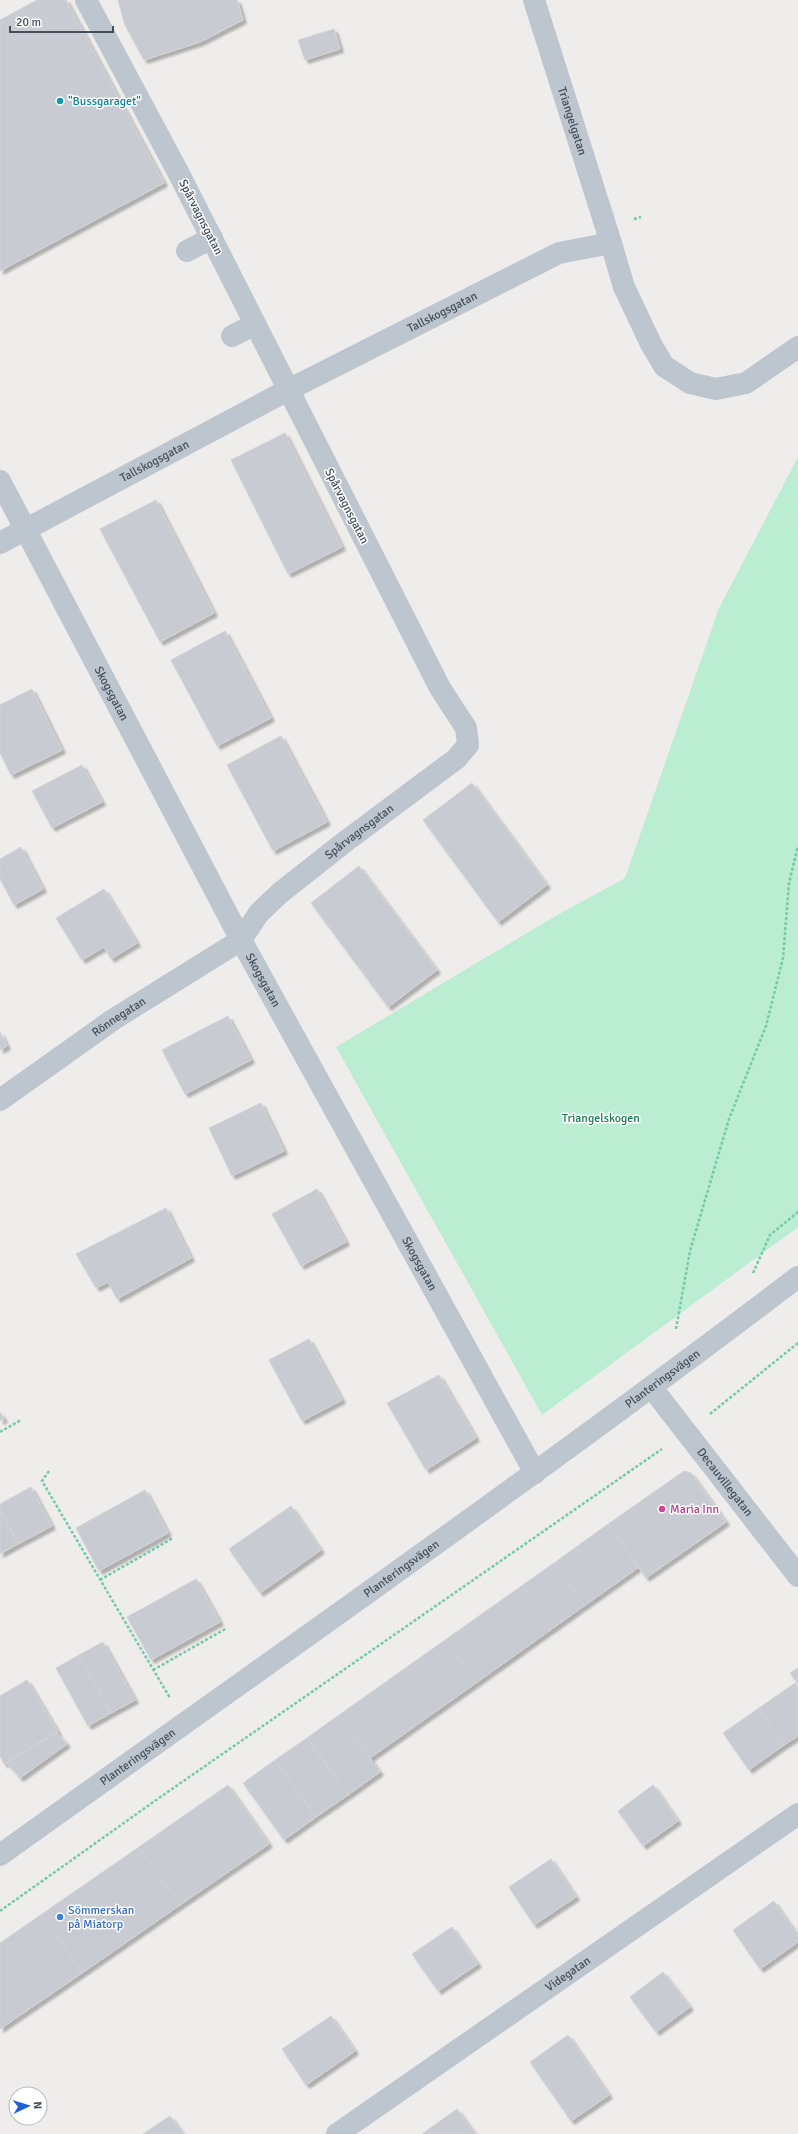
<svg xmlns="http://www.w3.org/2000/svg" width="798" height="2134" font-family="Signika,sans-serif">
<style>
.green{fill:#bbedd2}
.building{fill:#c9cbd2;stroke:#d1d2d8;filter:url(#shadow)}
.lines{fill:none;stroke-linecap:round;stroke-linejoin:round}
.path{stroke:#74caa6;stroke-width:2.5;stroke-dasharray:3 2;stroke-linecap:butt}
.minor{stroke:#bdc6cf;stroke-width:22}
.culture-dot{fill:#0f9aa8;stroke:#fff;stroke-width:1.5}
.hotel-dot{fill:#d1479c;stroke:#fff;stroke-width:1.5}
.shop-dot{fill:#3f7fe0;stroke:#fff;stroke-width:1.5}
.labels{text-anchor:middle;stroke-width:3;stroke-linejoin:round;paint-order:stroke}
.culture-label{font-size:12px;fill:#0d838f;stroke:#fff;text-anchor:start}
.street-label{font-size:12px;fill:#454e59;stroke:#fff}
.park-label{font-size:12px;fill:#19784f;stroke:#fff}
.hotel-label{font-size:12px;fill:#b23c85;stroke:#fff;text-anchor:start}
.shop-label{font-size:12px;fill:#366cbe;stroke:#fff;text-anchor:start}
</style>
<defs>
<filter id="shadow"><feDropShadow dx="3.5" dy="3.5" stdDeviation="1" flood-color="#0004"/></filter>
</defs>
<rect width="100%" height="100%" fill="#efedec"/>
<path class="green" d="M798,457V1227L542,1415L336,1047L552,918L625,878L719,608Z"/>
<path class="building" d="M37,0H66L164,183L0,271V20Z
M118,0H237L243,20L200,42L144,60L125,25Z
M334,29L340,49L305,60L298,40Z
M285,433L342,547L288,574L231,460Z
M156,500L214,613L160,642L100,529Z
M225,631L271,718L217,746L171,660Z
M32,689L62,750L11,775L0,753V705Z
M281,736L327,822L273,851L227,765Z
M82,765L102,802L52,828L32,791Z
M472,783L547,885L498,922L423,820Z
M21,847L43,889L14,905L0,879V859Z
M359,866L437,970L388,1007L311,903Z
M104,889L137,943L111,959L104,947L82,960L56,918Z
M228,1016L251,1060L185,1094L162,1050Z
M0,1032L7,1046L0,1050Z
M261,1103L284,1151L232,1176L209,1128Z
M317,1189L346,1242L301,1266L272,1214Z
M166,1208L191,1258L117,1299L108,1282L96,1288L76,1254Z
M309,1339L342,1400L302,1421L269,1360Z
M439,1375L476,1438L426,1470L387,1403Z
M0,1412L4,1419L0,1421Z
M684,1471L691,1473L726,1522L646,1578L608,1524Z
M31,1487L52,1526L18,1544L0,1510V1504Z
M145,1490L168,1533L99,1571L76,1528Z
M291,1506L321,1550L260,1593L229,1549Z
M0,1510L18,1544L0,1554Z
M608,1524L639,1567L584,1606L554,1563Z
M554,1563L584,1606L476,1683L445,1640Z
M196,1579L220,1622L151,1660L127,1617Z
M445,1640L476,1683L370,1758L339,1715Z
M103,1642L135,1700L111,1713L79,1655Z
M79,1655L111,1713L88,1726L56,1668Z
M798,1668V1684L790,1673Z
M27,1680L58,1732L4,1764L0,1756V1696Z
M795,1683L798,1688V1736L784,1745L759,1708Z
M759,1708L784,1745L749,1770L723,1733Z
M339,1715L380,1772L348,1795L307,1738Z
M56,1732L67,1744L20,1778L6,1762Z
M307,1738L348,1795L316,1817L275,1760Z
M275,1760L316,1817L284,1840L243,1783Z
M228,1785L269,1844L180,1905L139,1847Z
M653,1785L678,1821L643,1846L618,1811Z
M139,1847L180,1905L82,1973L42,1914Z
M551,1859L576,1897L534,1925L509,1887Z
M774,1901L798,1936V1942L760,1969L733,1930Z
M42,1914L82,1973L0,2029V1943Z
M452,1927L478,1964L438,1991L412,1954Z
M663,1972L690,2007L656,2032L630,1997Z
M331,2016L355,2051L306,2085L282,2049Z
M568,2035L609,2095L571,2121L530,2062Z
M457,2109L475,2134H422Z
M170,2116L183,2134H143Z"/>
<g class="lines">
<path class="path" d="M634,219L641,217
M753,1273L770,1235L798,1212
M676,1329L690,1251L729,1119L766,1026L783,958L789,883L798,846
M710,1414L798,1343
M0,1432L21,1420
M49,1471L42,1481L170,1698
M100,1580L173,1538
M153,1670L227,1628
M0,1911L159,1798L662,1449"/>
<g class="minor">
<path id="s1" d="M534,0L611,243"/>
<path d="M187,251L212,238"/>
<path d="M232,336L255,324"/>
<path id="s2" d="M0,481L241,940L535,1473"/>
<path id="s3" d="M0,543L288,390L559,253L611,243L624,287L651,344L664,366L690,383L716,389L746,383L798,347"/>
<path id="s4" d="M0,1100L114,1019L241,940L259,913L280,893L346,841L456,759L468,745L466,728L440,688L178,172L86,0"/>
<path id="s5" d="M652,1388L798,1576"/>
<path id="s6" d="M0,1855C267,1664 536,1476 798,1277"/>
<path id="s7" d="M337,2134L798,1814"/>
</g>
</g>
<circle class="culture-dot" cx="60" cy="101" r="4"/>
<circle class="hotel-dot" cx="662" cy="1509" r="4"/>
<circle class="shop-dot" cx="60" cy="1917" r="4"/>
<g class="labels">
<g class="culture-label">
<text x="68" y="105">"Bussgaraget"</text>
</g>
<g class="street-label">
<text dy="4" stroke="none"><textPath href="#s1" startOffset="127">Triangelgatan</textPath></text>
<text transform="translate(201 217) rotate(63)" y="4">Spårvagnsgatan</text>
<text dy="4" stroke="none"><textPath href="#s3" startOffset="499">Tallskogsgatan</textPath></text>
<text dy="4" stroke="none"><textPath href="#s3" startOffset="175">Tallskogsgatan</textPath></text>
<text transform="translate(347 506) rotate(63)" y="4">Spårvagnsgatan</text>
<text dy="4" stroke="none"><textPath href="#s2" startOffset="240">Skogsgatan</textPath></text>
<text dy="4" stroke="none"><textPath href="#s4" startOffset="451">Spårvagnsgatan</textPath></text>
<text dy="4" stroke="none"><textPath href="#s2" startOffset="564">Skogsgatan</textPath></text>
<text dy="4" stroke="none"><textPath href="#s4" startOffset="145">Rönnegatan</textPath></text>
<text dy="4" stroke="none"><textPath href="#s2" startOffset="888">Skogsgatan</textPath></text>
<text dy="4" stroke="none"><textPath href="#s6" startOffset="816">Planteringsvägen</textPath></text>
<text dy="4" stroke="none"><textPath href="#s5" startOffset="119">Decauvillegatan</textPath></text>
<text dy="4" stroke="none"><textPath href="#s6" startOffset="493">Planteringsvägen</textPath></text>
<text dy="4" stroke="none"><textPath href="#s6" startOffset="169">Planteringsvägen</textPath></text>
<text dy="4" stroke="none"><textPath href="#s7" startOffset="281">Videgatan</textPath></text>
</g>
<g class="park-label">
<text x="601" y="1122">Triangelskogen</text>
</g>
<g class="hotel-label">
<text x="670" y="1513">Maria Inn</text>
</g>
<g class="shop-label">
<text x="68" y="1914">Sömmerskan<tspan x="68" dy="14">på Miatorp</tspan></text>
</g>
</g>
<g transform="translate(28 2106) rotate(86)"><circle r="19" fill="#ffffff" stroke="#b5b8bd"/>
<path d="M0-3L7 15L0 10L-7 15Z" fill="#1e61d8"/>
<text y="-6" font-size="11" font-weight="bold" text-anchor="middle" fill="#454e59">N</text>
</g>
<path d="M10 26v6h103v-6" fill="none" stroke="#454e59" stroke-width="2"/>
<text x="16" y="26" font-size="12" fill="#454e59" stroke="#ffffff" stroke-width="3" paint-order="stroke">20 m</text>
</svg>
